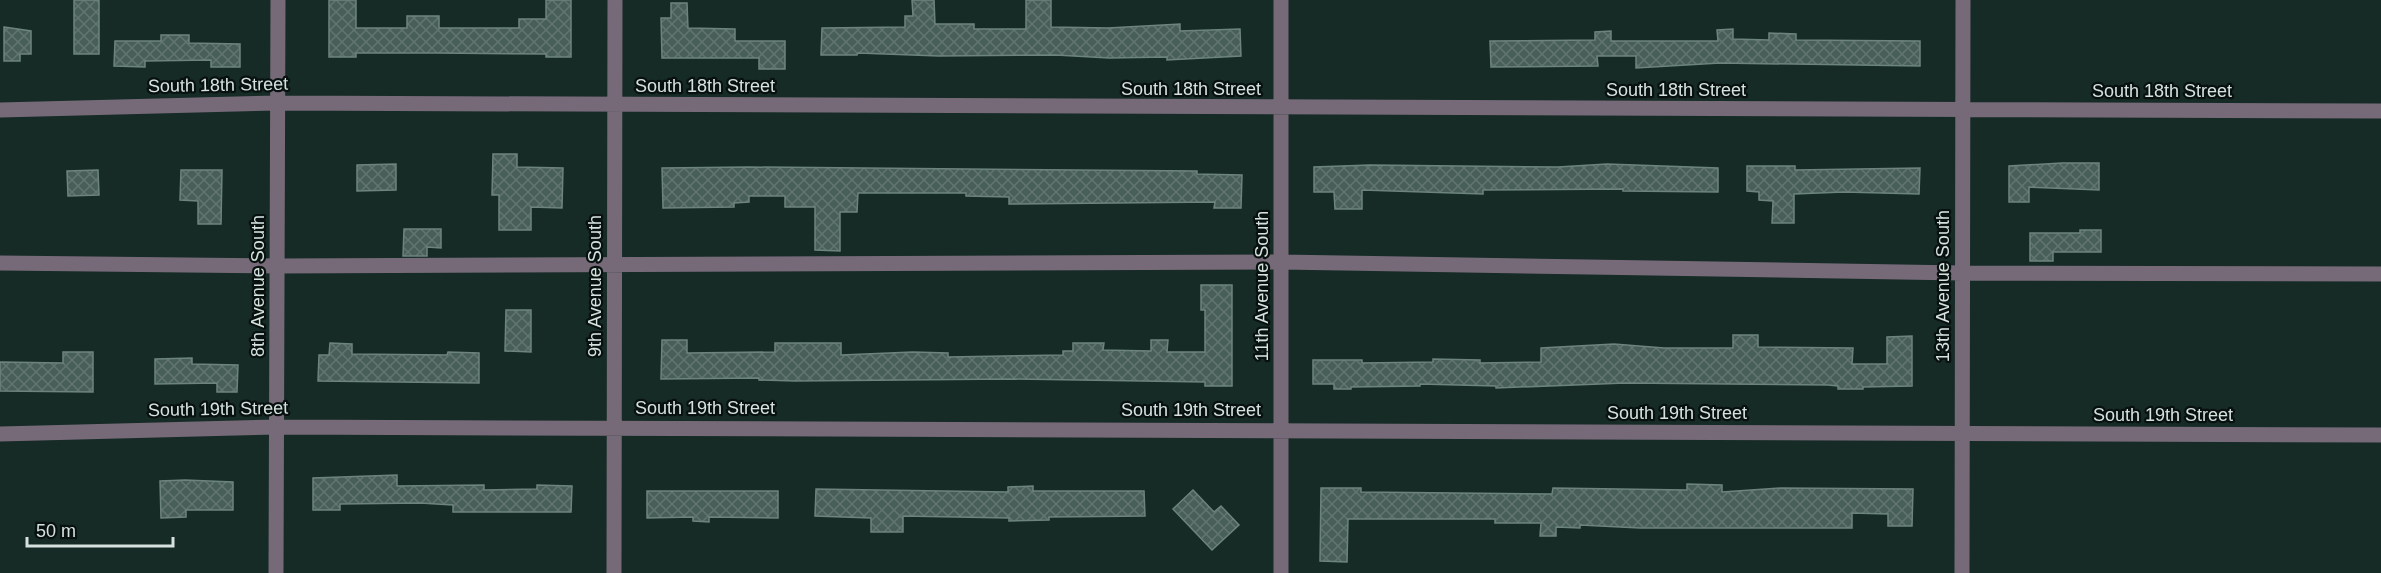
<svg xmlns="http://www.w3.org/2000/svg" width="2381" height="573" font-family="Helvetica,sans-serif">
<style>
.building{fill:url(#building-cross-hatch);stroke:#6d847e;stroke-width:1.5}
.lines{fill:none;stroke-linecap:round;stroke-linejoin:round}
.minor{stroke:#766a79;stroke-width:15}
.labels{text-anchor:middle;stroke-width:4.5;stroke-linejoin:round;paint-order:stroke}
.street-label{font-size:18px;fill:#d5e2de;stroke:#08110f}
</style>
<defs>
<pattern id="building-cross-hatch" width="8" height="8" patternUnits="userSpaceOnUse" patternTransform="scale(1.5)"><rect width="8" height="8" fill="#485e59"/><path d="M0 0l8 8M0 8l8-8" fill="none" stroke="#627570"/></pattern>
</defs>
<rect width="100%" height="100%" fill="#162b26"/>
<path class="building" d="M74,0H99V54H74Z
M329,0H356V28H407V16H439V28H519V19H546V0H571V57H546V54L436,53H356V57H329Z
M912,0H934L935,24H974V29H1026V0H1051V27L1108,28L1180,24V31L1240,29L1241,56L1167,60V57L1109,58L1056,55L939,56L858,53L857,55H821L822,28L905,27V16H913Z
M671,3H687L688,28L735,29V41H785V69H759V58H662L661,18H671Z
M4,27L31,31V54H20V61H4Z
M1733,29V39L1769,40V33L1796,34V40L1920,41V66L1720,63L1636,68V56H1597L1598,66L1491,67L1490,41L1595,40V32L1611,31V41H1718L1717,30Z
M161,35H189V43L240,44V67H211V60L145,61V67L114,66L115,41H161Z
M493,154H517V167L563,168L562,208L531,207V230H499V195H492Z
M2062,163H2099V190L2029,187V202H2009V166Z
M396,164V190L357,191V165Z
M1607,164L1718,168V192L1623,191V189L1483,190V194L1362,190V209H1335L1334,192H1314V167L1370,165L1558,167Z
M1747,166H1795V170L1920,168L1919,194L1844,192L1794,194V223H1772L1773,201L1759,200V192L1747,191Z
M748,167L1197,171V174L1242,175L1241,208H1214L1215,202L1009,204V197L966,196V193H858L857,212H840V251L815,250V207H785V196H749V202L734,203V207L663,208L662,168Z
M98,170L99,195L68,196L67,171Z
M181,170H222L221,224H198V201L180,200Z
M404,229H441V248L427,247V256H403Z
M2080,230H2101V252H2053V261H2030V233H2080Z
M1201,285H1232V386H1205V382L1008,379L795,381L759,380V378L661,379L662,340H687V353L775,352V343H841V355L913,352L948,353V357L1063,355V351H1073V343H1104L1103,350L1151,351V340H1168L1167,352H1205V310H1201Z
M506,310H531V352L505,351Z
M1733,335H1758V347L1853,348L1852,364H1887V337L1912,336V386L1863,387V389H1838V386L1828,385L1625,383L1496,388V386L1420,384V386L1351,387V389H1334V384H1313V360H1362V363L1433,362V359L1480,360V363L1541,362V348L1614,344L1664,348H1733Z
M330,343L352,344V354L447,355L448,352L479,353V383L318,381L319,355H329Z
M63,352H93V392L0,391V362L63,363Z
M192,358V364L238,365L237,392H217V383L155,384V359Z
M397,475V486L484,485V490L537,489V485L572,486L571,512H453V505L420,503L340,504V510H313V478Z
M185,480L233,482V510H186V517L161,518L160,481Z
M1687,484L1722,485V492L1781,488L1913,489L1912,526H1888V514L1852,513V528H1640L1580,525V528L1556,527V536H1540L1541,523H1495V519H1348L1347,562L1320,561L1321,488H1361V492L1552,494L1553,488L1687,490Z
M1033,486V491H1144L1145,516L1049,517V520L1009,521V518L903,516V532H871V518L815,516L816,489L1008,492V487Z
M1193,490L1214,512L1221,506L1239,525L1212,550L1173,509Z
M647,491H778V518L709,517V522L693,521V517L647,518Z"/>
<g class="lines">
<path class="minor" d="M0,110L278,103L2381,111
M0,263L277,266L1281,262L1962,273L2381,274
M0,434L277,427L2381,435
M276,573L278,0
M614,573L615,0
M1281,573V0
M1962,573L1963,0"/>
</g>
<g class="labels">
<g class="street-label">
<text transform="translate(218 85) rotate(-1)" y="6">South 18th Street</text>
<text x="705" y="92">South 18th Street</text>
<text x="1191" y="95">South 18th Street</text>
<text x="1676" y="96">South 18th Street</text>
<text x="2162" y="97">South 18th Street</text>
<text transform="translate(258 286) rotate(-90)" y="6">8th Avenue South</text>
<text transform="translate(595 286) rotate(-90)" y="6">9th Avenue South</text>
<text transform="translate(1262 286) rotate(-90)" y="6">11th Avenue South</text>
<text transform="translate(1943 286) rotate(-90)" y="6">13th Avenue South</text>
<text x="705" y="414">South 19th Street</text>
<text transform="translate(218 409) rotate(-1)" y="6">South 19th Street</text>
<text x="1191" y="416">South 19th Street</text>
<text x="1677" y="419">South 19th Street</text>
<text x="2163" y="421">South 19th Street</text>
</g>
</g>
<path d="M27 537v9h146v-9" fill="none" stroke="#d5e2de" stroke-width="3"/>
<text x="36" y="537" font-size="18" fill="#d5e2de" stroke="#08110f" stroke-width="4.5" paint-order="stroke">50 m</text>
</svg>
